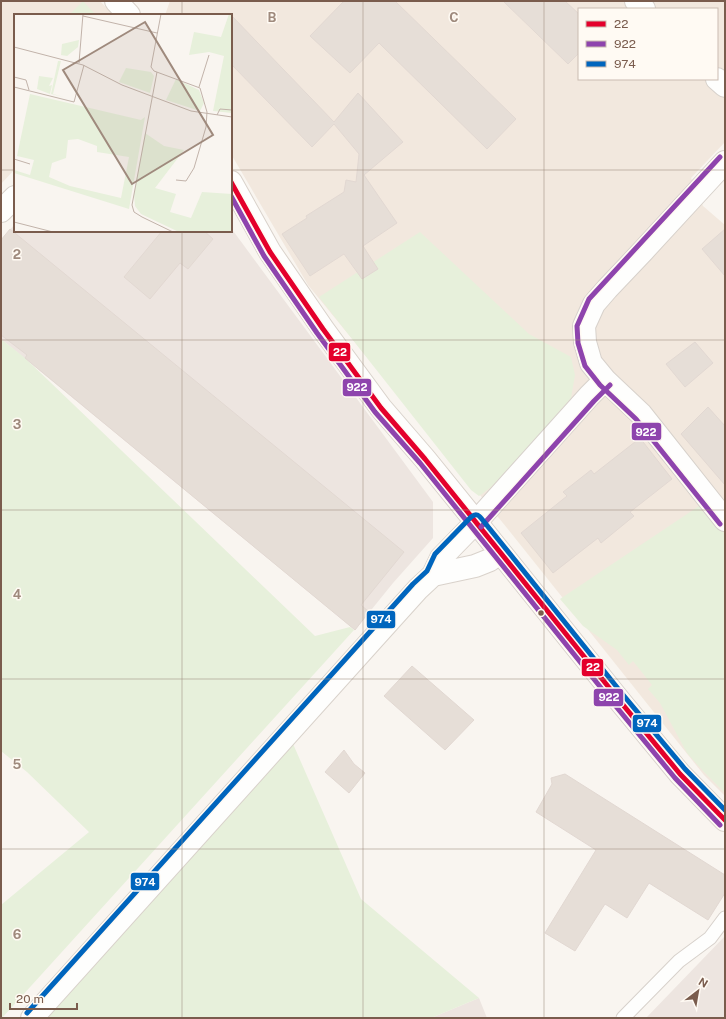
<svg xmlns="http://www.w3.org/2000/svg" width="726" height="1019" font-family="'Public Sans',sans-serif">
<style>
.residential{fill:#f2e8de;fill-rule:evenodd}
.industrial{fill:#ede5e0}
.green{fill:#e7f0db}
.building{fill:#e6ded7;stroke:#e2d8d2}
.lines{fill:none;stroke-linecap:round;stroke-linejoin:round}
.lane-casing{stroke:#d7d1cb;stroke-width:15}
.street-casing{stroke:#d7d1cb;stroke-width:24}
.secondary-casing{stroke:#d9d2cb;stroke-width:24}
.lane{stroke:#fefefd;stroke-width:13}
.street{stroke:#fefefd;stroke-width:22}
.secondary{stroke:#fefefd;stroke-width:22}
.bus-1-casing{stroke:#fffaf3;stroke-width:8}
.bus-2-casing{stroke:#fffaf3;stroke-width:8}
.bus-3-casing{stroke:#fffaf3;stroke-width:8}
.bus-1{stroke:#e4002b;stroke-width:5}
.bus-2{stroke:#8e44ad;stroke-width:5}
.bus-3{stroke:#0065bd;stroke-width:5}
.grid{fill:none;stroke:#9f8a7d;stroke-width:1;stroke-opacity:0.55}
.bus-dot{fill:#7a5c4d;stroke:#fffaf3;stroke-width:1.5}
.inset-road{fill:none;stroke:#c2b3aa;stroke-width:1}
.view{fill:#9f8a7d;fill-opacity:0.15;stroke:#9f8a7d;stroke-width:2}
.inset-edge{fill:none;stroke:#7a5c4d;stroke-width:2}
.grid-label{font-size:13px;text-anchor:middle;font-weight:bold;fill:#9f8a7d;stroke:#fffaf3;stroke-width:3;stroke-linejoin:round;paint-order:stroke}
.line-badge{stroke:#fffaf3;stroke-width:1.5}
.badge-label{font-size:11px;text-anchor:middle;font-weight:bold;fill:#fff}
</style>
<rect width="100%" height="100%" fill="#f9f5f0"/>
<path class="residential" d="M1,1H100L113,15H15V169L1,184Z
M170,1H725V142L691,178L703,206L725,225V796L704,775L507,528L308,285L231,154V15H165ZM579,9H717V79H579Z"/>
<path class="industrial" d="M15,224V231H231V228L433,502V538L393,583L355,630L1,339V240Z
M725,936V1018H646Z
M479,998L487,1018H431Z"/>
<path class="green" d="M83,1L96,15H69Z
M420,232L529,334L571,357L575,375L571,398L534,441L491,487L482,494L479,496L471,490L319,297Z
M1,339L25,358L315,636L350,627L354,630L2,1018H1V905L89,832L27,772L1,751Z
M702,504L725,534V793L703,771L687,753L660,703L648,689L652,685L633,661L629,665L617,650L583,626L560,599Z
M290,737L361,899L479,998L431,1018H43Z"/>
<path class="building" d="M344,1H395L516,119L487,149L379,43L350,73L310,36Z
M503,1H565L579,14V53L568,64Z
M231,15L334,122L358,93L403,142L364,175L397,223L363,246L378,269L362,279L344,254L310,276L282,234L307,218L306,216L344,192L346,180L356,182L359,154L334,124L312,147L231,64Z
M10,229L404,552L361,605L369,612L355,630L25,358L27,355L1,335V240Z
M725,229V276L702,249Z
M162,231H204L213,239L188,269L180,263L150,299L124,277Z
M695,342L713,363L685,387L666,364Z
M708,407L725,426V485L681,434Z
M640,438L672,479L630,512L634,516L601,543L598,538L553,573L521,533L567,496L563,492L591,470L594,474Z
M412,666L474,720L445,750L384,696Z
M344,750L354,764L365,773L349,793L325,772Z
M565,774L725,875V893L708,920L649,883L627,918L605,904L575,951L545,933L596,850L536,812L552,784L551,778Z"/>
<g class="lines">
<defs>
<path id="lane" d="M623,1018L679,961L710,938L725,918"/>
<path id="street" d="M636,1L644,9
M717,79L725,86
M725,162L643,251L607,289L594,304L584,326L585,342L591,363L605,380L641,414L725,520
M1,211L15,197
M476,522L589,396L605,380"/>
<path id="secondary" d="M116,1L129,15
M231,182L270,252L323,329L381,408L425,459L476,522L619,700L680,774L725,820
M433,575L475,566L490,560L500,552
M32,1018L372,640L418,589L433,575L441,558L476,522"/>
</defs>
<use href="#lane" class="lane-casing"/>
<use href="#street" class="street-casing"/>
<use href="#secondary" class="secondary-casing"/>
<use href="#lane" class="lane"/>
<use href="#street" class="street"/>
<use href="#secondary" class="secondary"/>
<defs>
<path id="bus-1" d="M231,182L270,252L323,329L381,408L425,459L619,700L680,774L725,820"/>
<path id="bus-2" d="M231,196L264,256L317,333L375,412L420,463L614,704L675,778L720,825
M720,524L636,419L600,385L585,366L578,343L577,326L589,299L720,157
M481,527L594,401L610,385"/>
<path id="bus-3" d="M27,1013L413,584L427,571L435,554L471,517C475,514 478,514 481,518L624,696L685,769L725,810"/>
</defs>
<use href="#bus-1" class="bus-1-casing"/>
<use href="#bus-2" class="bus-2-casing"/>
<use href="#bus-3" class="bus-3-casing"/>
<use href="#bus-1" class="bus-1"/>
<use href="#bus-2" class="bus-2"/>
<use href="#bus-3" class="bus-3"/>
</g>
<path class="grid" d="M182,1V15M363,1V1018M544,1V1018M1,170H15M231,170H725M182,231V1018M1,340H725M1,510H725M1,679H725M1,849H725"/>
<circle class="bus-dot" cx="541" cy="613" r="3.5"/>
<g transform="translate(14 14)">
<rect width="218" height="218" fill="#f9f5f0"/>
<path d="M215,0H218V99L199,97L210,42L195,38L175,41L180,18L207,23ZM65,26L64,33L53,42L47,41L48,30ZM44,47H47L39,80L50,83L37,80ZM112,54L137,58L140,62L136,79L105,68ZM25,62L39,64L35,72L38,71L36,80L23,75ZM162,65L185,76L190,89L186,97L152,86ZM16,80L127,106L131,103L115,195L0,159V156L16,161L20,146L3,142ZM64,125L83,132V138L115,143L107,184L56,172L35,163L38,149L52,144L54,126ZM131,119L150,132L170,136L141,174L162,180L156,198L177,204L188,178L218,180V218H165L127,200L121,192L120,180Z" fill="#e7f0db" fill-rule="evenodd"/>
<path class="inset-road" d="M147,0L137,53L140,57L186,74L193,98L192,113L180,154L172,167L162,166M69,2L143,19M0,33L69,51L108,71L177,97L218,103M65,49L69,0M143,58L118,191L120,198L128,203L159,218M0,63L12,66L15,76M0,73L60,88L70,51M185,73L195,41M203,101L206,95L218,96M0,145L16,150M218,157V173M0,208L39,218"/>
<path class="view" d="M131,8L199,121L118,170L49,56Z"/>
<rect width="218" height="218" class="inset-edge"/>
</g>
<g class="grid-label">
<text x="272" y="22">B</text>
<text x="454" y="22">C</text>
<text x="17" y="259">2</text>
<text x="17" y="429">3</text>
<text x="17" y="599">4</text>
<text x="17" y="769">5</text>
<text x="17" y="939">6</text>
</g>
<g class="line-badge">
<rect x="328" y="342" width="23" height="20" rx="4" fill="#e4002b"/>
<rect x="342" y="378" width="30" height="19" rx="4" fill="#8e44ad"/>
<rect x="631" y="422" width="31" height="19" rx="4" fill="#8e44ad"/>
<rect x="366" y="610" width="30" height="19" rx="4" fill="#0065bd"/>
<rect x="581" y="658" width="23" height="19" rx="4" fill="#e4002b"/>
<rect x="593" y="688" width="31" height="19" rx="4" fill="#8e44ad"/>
<rect x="632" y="714" width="30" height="19" rx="4" fill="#0065bd"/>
<rect x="130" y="872" width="30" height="19" rx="4" fill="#0065bd"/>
</g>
<g class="badge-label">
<text x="340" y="356">22</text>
<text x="357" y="391">922</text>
<text x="646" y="436">922</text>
<text x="381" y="623">974</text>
<text x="593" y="671">22</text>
<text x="609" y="701">922</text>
<text x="647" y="727">974</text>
<text x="145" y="886">974</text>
</g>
<rect width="726" height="1019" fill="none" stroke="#7a5c4d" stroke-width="4"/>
<rect x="578" y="8" width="140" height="72" fill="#fffaf3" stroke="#cabbb1"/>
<rect x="586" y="21" width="20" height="6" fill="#e4002b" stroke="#cabbb1"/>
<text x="614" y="28" font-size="12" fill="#7a5c4d">22</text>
<rect x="586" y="41" width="20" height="6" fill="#8e44ad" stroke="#cabbb1"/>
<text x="614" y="48" font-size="12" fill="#7a5c4d">922</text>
<rect x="586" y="61" width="20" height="6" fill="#0065bd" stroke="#cabbb1"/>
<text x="614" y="68" font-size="12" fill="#7a5c4d">974</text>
<g transform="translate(698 991) rotate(31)" stroke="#fffaf3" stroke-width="3" paint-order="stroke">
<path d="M0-3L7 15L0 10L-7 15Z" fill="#7a5c4d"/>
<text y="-6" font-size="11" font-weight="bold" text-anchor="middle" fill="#7a5c4d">N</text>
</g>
<path d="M10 1003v6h67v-6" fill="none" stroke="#7a5c4d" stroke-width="2"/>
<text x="16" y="1003" font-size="12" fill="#7a5c4d" stroke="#fffaf3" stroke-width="3" paint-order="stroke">20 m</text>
</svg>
